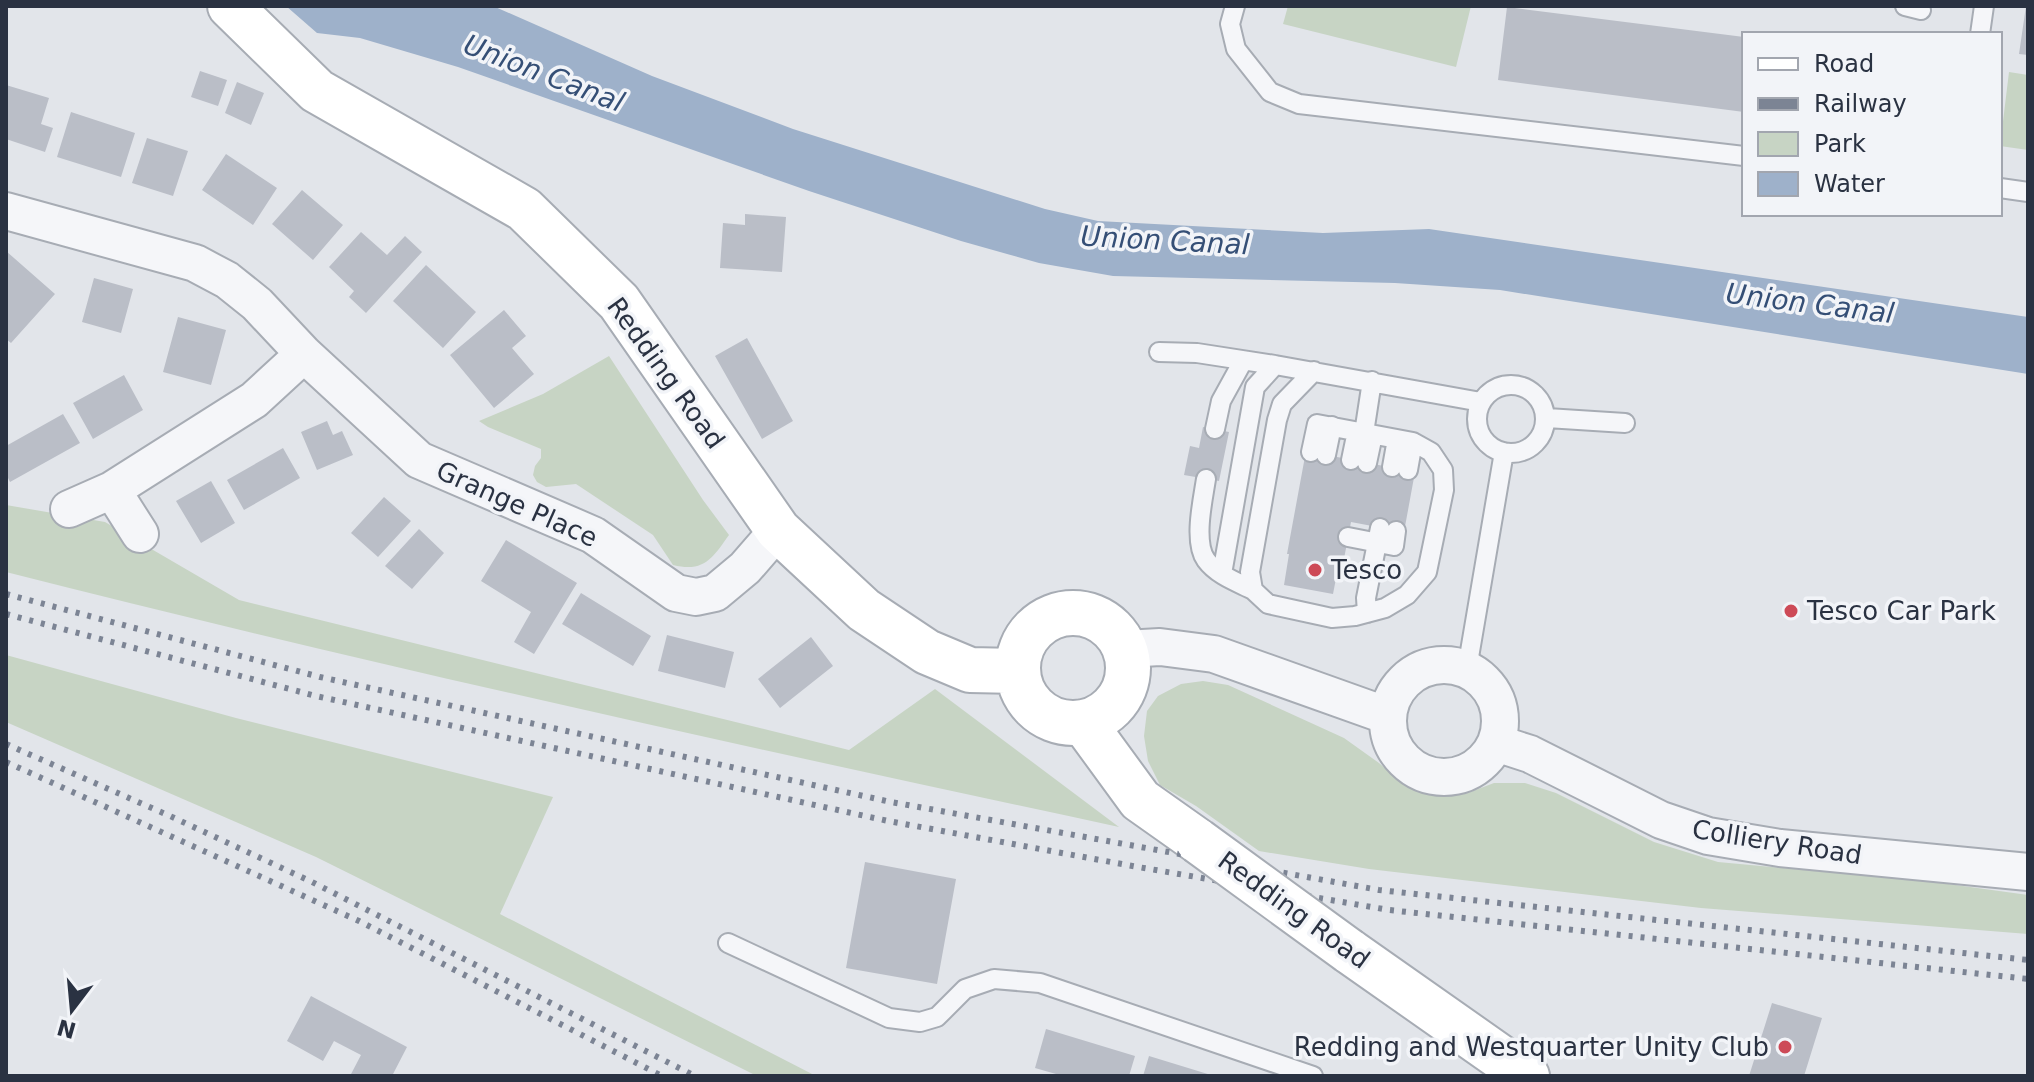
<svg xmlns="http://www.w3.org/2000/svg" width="2034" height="1082" font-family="'DejaVu Sans',sans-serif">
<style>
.green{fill:#c7d4c4}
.water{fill:#9eb1ca}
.building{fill:#babec7}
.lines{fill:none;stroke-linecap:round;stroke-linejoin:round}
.service-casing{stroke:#a7acb4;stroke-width:22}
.minor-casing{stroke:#a7acb4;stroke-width:40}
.secondary-casing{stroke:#a7acb4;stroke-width:48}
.service{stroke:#f5f6f9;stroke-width:18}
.minor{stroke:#f5f6f9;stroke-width:36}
.secondary{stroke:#fff;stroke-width:44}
.rail{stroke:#7c8494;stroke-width:6;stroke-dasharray:4 8;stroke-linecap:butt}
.secondary-bridge-casing{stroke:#a7acb4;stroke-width:48;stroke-linecap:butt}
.secondary-bridge{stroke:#fff;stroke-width:44}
.poi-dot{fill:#cd4a57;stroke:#f2f4f8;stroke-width:3}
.labels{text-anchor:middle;stroke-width:7;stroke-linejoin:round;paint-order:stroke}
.street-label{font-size:26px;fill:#2a3242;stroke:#f2f4f8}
.poi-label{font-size:26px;fill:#2a3242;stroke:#f2f4f8;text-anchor:start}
.water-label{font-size:28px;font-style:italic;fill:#354f76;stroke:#f2f4f8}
</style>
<rect width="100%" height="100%" fill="#e2e5ea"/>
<path class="green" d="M1288,6H1471L1456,67L1283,24Z
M2009,72L2028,75V150L2000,146Z
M609,356L703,500L729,535C713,557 705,573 673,565L653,535L576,484L546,487L537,482L533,475L535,466L541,458V449L488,427L479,421L543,394Z
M6,505L105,522L239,600L849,750L935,689L1119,827C747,747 375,666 6,572Z
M6,655L236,718L553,797L500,914L816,1076H757L316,857L6,722Z
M1203,681L1228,685L1344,738L1379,763L1403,784L1435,795L1465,794L1494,783H1525L1556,793L1654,842L1718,862L1934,882L2028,895V934L1701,908L1369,869L1259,851L1196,806L1160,785L1148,761L1144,736L1147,711L1158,696L1181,684Z"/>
<path class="water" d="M286,6H493L652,76L793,129L1045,209L1098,221L1323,233L1429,229L2028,317V374L1500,290L1395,283L1113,276L1039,263L961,241L809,191L458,67L360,38L317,33Z"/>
<path class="building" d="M2026,6H2028V55L2019,54Z
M1507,7L1744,37V112L1498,80Z
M200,71L227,80L218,106L191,97Z
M237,82L264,93L251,125L225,113Z
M6,85L49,98L41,124L53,128L45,152L6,139Z
M71,112L135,133L121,177L57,157Z
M147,138L188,151L173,196L132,183Z
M226,154L277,188L253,225L202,190Z
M302,190L343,225L313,260L272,224Z
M745,214L786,217L782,272L720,268L723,223L745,225Z
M361,232L387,255L405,236L422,252L366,313L349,297L354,291L329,267Z
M6,251L55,294L11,343L6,339Z
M426,265L476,312L443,348L393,301Z
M94,278L133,289L121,333L82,322Z
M504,310L526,336L512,348L534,374L494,408L450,355Z
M178,317L226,330L211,385L163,372Z
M747,338L793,421L762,439L715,356Z
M124,375L143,410L93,439L73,403Z
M63,414L80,443L10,482L6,474V446Z
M327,421L333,435L342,431L353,455L317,470L301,432Z
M1203,427L1229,432L1219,481L1184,475L1190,446L1199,448Z
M283,448L300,478L244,510L227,480Z
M1306,451L1415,472L1404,532L1351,522L1343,564L1339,563L1333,594L1284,585L1289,554H1287Z
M211,481L235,523L201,543L176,501Z
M384,497L411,521L378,557L351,533Z
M419,529L444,553L412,589L385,566Z
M506,540L577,583L534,654L514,642L531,612L481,581Z
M581,593L651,636L633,666L562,624Z
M667,635L734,652L725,688L658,671Z
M811,637L833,666L780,708L758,679Z
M865,862L956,879L937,984L846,968Z
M311,996L407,1047L392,1076H350L361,1055L334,1041L323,1061L287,1041Z
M1772,1003L1822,1018L1804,1076H1749Z
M1046,1029L1135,1056L1129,1076H1056V1074L1035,1068Z
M1149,1056L1211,1075L1210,1076H1143Z"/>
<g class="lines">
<defs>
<path id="service" d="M1235,6L1230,24L1236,49L1270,92L1299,104L1744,156
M1905,6L1921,10
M1980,34L1984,6
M2000,188L2028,192
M1159,352L1197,353L1275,365L1481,402
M1477 419a34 34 0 1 1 68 0a34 34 0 1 1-68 0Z
M1547,418L1625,423
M1215,429L1221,401L1243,361
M1364,433L1372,381
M1311,452L1317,424L1413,442L1431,452L1443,470L1444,490L1427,572L1407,595L1385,608L1355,616L1332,618L1268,604L1253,590L1250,572L1277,420L1282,404L1314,371
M1326,455L1332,426
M1351,460L1357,431
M1367,463L1373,435
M1392,467L1397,439
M1408,470L1413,442
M1206,479C1203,499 1193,542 1206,560C1217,575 1237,582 1253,590
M1348,537L1394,546L1396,531
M1222,574L1255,387L1275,365
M1367,613L1366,598L1380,528
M1467,669L1504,452
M728,943L889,1018L920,1022L937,1017L965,989L994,979L1040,983L1313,1076"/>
<path id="minor" d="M6,211L195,263L227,280L257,304L304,354L419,460L593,535L676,593L696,597L715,593L745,568L778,530
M112,490L140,534
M69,509L112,490L254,400L304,354
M1125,649L1160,647L1214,654L1388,716
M1388 721a56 56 0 1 1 112 0a56 56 0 1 1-112 0Z
M1496,743L1530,754L1661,820L1708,836L1780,848L2028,872"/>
<path id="secondary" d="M230,6L317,91L524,209L619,302L778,530L864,610L927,652L970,670L1018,671
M1018 668a55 55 0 1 1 110 0a55 55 0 1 1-110 0Z
M1083,722L1140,800L1198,841
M1349,951L1527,1076"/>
</defs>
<use href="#service" class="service-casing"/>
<use href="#minor" class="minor-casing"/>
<use href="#secondary" class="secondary-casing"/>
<use href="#service" class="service"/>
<use href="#minor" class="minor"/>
<use href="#secondary" class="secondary"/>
<path class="rail" d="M6,594L320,677L891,802L1379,890L2028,960
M6,614L316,696L888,821L1138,867L1389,910L2028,979
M6,744L170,816L312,882L695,1076
M6,762L359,921L662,1076"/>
<defs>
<path id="secondary-bridge" d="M1198,841L1349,951"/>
</defs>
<use href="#secondary-bridge" class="secondary-bridge-casing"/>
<use href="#secondary-bridge" class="secondary-bridge"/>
</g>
<g class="poi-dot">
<circle cx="1315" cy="570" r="8"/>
<circle cx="1791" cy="611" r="8"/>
<circle cx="1785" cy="1047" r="8"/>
</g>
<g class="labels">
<g class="street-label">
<text transform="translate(666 373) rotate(54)" y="9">Redding Road</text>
<text transform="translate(517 504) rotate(24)" y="9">Grange Place</text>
<text transform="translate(1777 842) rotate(9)" y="9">Colliery Road</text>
<text transform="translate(1294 910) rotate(36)" y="9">Redding Road</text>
</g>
<g class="poi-label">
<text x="1331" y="579">Tesco</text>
<text x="1807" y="620">Tesco Car Park</text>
<text x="1769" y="1056" text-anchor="end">Redding and Westquarter Unity Club</text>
</g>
<g class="water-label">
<text transform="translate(544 73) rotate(21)" y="10">Union Canal</text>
<text transform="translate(1165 240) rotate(3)" y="10">Union Canal</text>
<text transform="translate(1810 303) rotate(7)" y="10">Union Canal</text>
</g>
</g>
<rect width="2034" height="1082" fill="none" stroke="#2a3242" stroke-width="16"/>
<rect x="1742" y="32" width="260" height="184" fill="#f2f4f8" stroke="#a2a6af" stroke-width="2"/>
<rect x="1758" y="58" width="40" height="12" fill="#ffffff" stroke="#a2a6af" stroke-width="2"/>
<text x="1814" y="72" font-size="24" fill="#2a3242">Road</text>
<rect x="1758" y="98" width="40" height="12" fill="#7c8494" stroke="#a2a6af" stroke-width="2"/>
<text x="1814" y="112" font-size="24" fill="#2a3242">Railway</text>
<rect x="1758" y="132" width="40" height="24" fill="#c7d4c4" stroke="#a2a6af" stroke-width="2"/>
<text x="1814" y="152" font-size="24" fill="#2a3242">Park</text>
<rect x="1758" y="172" width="40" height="24" fill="#9eb1ca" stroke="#a2a6af" stroke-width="2"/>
<text x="1814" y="192" font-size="24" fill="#2a3242">Water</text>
<g transform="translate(72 1010) rotate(196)" stroke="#f2f4f8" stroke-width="6" paint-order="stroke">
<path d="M0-6L14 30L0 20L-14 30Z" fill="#2a3242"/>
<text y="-12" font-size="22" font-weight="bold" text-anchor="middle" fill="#2a3242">N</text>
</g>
</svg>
